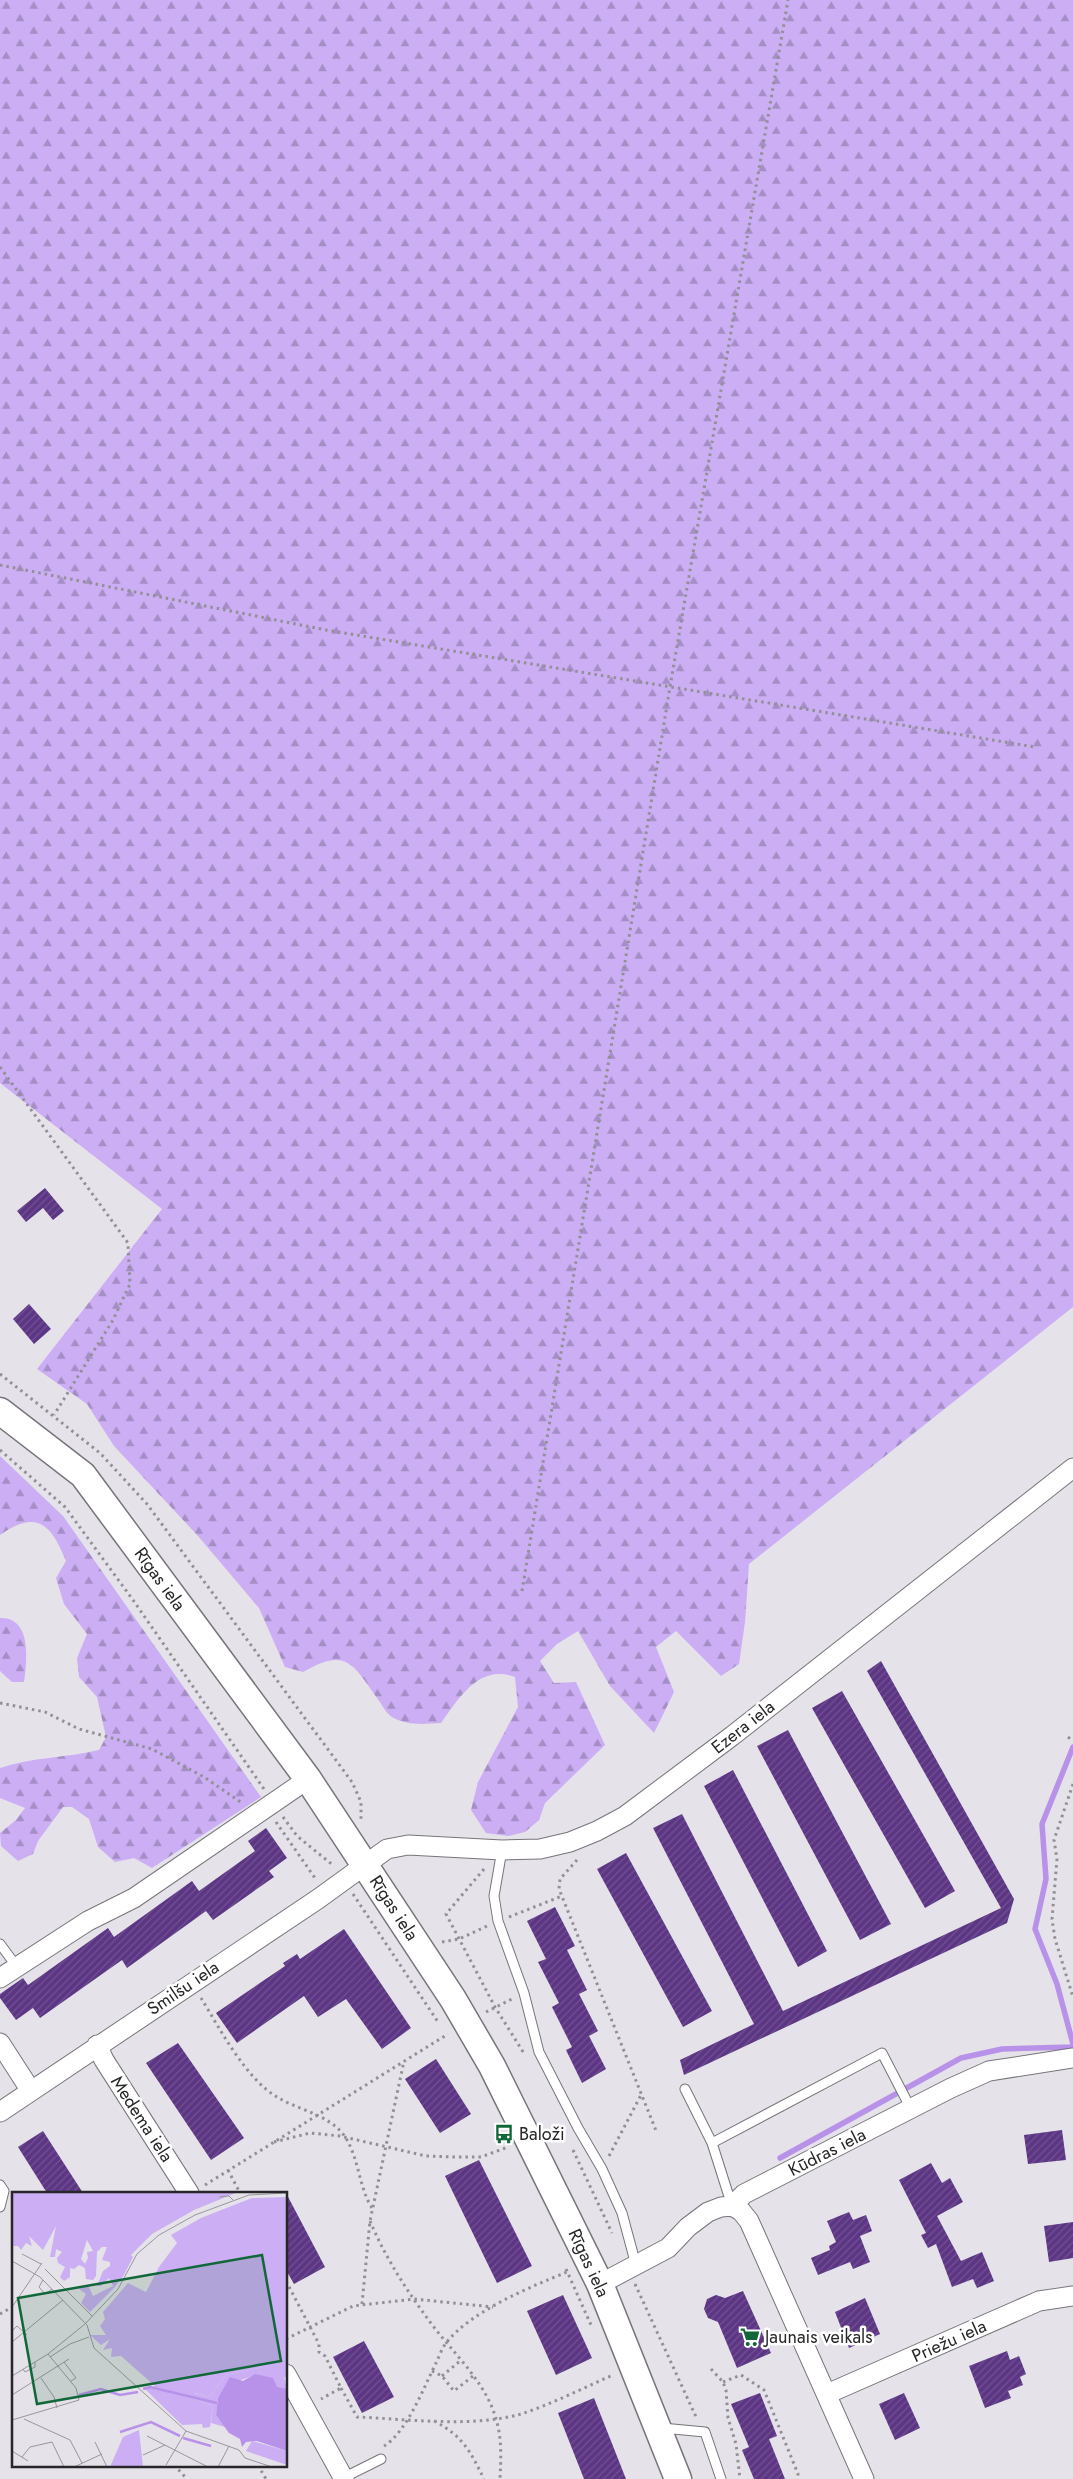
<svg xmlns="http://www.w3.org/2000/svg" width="1073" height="2479" font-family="Jost,sans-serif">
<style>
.forest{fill:url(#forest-firs)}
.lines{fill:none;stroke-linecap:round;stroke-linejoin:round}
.stream{stroke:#b891e9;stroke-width:5.5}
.building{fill:url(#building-hatch)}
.lane-casing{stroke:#77757a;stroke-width:11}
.street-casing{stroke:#77757a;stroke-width:21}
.secondary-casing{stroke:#77757a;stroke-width:29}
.path{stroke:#929095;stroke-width:3;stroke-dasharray:2.5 4;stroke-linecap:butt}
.lane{stroke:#fff;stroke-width:9}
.street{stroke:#fff;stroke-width:19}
.secondary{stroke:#fff;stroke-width:26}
.labels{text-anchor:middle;stroke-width:5;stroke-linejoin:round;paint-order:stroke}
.street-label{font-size:18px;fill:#272628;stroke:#fff}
.poi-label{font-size:18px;fill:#272628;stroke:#fff;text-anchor:start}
.inset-river{fill:none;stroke:#b891e9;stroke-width:2.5}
.inset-road{fill:none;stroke:#99979c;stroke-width:1}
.view{fill:#116739;fill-opacity:0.15;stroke:#116739;stroke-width:2.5}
.inset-edge{fill:none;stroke:#272628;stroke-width:2.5}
</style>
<defs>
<pattern id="forest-firs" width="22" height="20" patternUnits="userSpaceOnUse" patternTransform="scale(1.25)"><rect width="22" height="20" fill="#cbaef4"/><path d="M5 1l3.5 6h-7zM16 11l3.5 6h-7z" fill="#a58dc6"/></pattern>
<pattern id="building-hatch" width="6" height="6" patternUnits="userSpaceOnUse" patternTransform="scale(1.25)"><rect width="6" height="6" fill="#5c3685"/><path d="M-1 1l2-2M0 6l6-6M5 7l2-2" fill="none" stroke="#705190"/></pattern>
</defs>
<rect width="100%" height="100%" fill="#e5e2e9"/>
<path class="forest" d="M0,0H1073V1307L749,1564L745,1622L739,1664L721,1676L676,1631L656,1647L674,1692L654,1733L610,1686L578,1631L557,1644L540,1661L554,1683L576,1682L605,1745L545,1803L539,1820L525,1832L508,1836L486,1833L471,1810L478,1782L518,1707L515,1677C479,1664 460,1697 441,1723C423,1724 408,1726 392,1717C387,1714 383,1707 380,1702C354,1667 349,1645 303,1672L285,1667L259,1608L198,1536L114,1446L87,1404L37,1369L162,1209L0,1083Z
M0,1456L63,1516L261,1797L152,1868L134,1858L115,1862L98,1847L89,1819L72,1807H63L38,1841L33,1854L18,1861L1,1846L0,1833L16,1820L25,1808L0,1798V1768C32,1757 66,1758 99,1750L106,1737L97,1697L79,1677L77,1658L87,1634L64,1604L56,1578L66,1561C51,1524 37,1509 0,1535Z
M0,1618C32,1617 27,1660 24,1682H12L0,1671Z"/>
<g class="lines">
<path class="stream" d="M1073,1747L1042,1824L1046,1879L1035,1929L1057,1984L1073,2044
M780,2158L961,2058L1002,2049L1073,2047"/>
</g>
<path class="building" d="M45,1188L64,1211L53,1220L43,1208L26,1222L17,1211Z
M29,1304L51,1329L34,1344L13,1319Z
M881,1661L1014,1899L1007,1923L684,2075L680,2060L754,2024L653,1828L682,1814L783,2011L1001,1908L867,1671Z
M842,1691L955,1891L925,1908L812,1708Z
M788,1730L891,1924L860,1940L757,1746Z
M733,1770L827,1951L798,1967L704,1786Z
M266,1828L287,1858L269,1871L274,1877L213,1920L206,1911L127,1968L122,1960L40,2018L33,2008L16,2020L0,1998V1994L23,1978L28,1985L108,1928L114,1937L192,1881L199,1891L255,1851L248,1841Z
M626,1853L712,2011L683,2027L597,1869Z
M555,1907L575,1946L567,1950L587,1990L579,1994L598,2031L589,2036L606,2069L582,2083L566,2050L572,2047L552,2007L559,2003L538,1962L546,1959L527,1921Z
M344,1929L411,2028L382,2049L346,1999L318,2017L304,1996L237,2043L216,2013L285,1966L283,1963L297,1954L300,1959Z
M178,2043L244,2138L211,2160L146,2063Z
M436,2059L471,2114L440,2133L405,2079Z
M1062,2130L1066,2160L1028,2164L1024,2135Z
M43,2131L83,2193H47L18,2147Z
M479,2160L532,2266L497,2283L445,2176Z
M931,2163L942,2183L950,2178L963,2202L937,2216L961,2261L982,2252L994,2281L977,2288L973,2279L952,2287L936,2244L928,2248L921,2235L926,2233L899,2180Z
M286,2193L325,2267L294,2284L286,2270Z
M849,2212L853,2220L866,2215L872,2231L860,2236L870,2262L853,2269L850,2262L818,2275L811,2258L830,2250L829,2246L836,2242L827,2221Z
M1073,2222V2258L1049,2262L1044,2226Z
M743,2291L771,2353L737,2368L718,2322L708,2318L704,2309L707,2299L716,2295L725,2298Z
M563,2295L592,2358L556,2375L527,2311Z
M865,2298L880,2334L849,2348L835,2312Z
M364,2341L394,2397L362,2413L333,2357Z
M1007,2351L1010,2360L1019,2356L1026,2374L1020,2377L1023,2385L1008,2391L1011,2398L985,2408L969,2366Z
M760,2393L777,2436L769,2439L785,2479H754L742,2450L749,2447L731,2404Z
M904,2393L920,2428L895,2440L879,2404Z
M594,2398L626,2479H584L558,2413Z"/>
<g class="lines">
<defs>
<path id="lane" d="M502,1850L494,1896L498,1921L524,1993L539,2052L578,2128L602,2169L622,2213L636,2265
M0,1944L17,1967
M685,2089L712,2143L732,2206
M712,2143L882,2053L911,2109
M0,2185L4,2191L0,2207
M662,2428L705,2432L721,2479
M343,2478L381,2459"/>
<path id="street" d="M0,1978L88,1921L134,1898L308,1779
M0,2043L31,2091
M97,2045L104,2060L189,2193
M0,2112L318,1899L387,1849L408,1845L502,1850L540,1849L570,1842L597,1831L625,1816L732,1736L1073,1468
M732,2206L741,2211L749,2221L864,2479
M600,2284L668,2248L688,2227L708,2212L721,2207L732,2206L744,2194L951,2088L989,2071L1073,2058
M286,2374L344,2479
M827,2394L1039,2301L1073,2296"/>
<path id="secondary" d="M0,1411L83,1475L308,1779L453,1999L492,2066L600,2284L678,2479"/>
</defs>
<use href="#lane" class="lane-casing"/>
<use href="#street" class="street-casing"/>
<use href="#secondary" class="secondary-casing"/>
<path class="path" d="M0,565L326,630L1035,747
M0,1067L128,1243L130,1284L113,1320L54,1415
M0,1374L100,1453L147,1504L352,1782L361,1802V1820
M0,1450L65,1507L133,1600L264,1789
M522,1591L670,687L788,0
M0,1703L45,1712L79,1729L152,1749L204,1777L242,1803
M1068,1737L1073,1741
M1073,1784L1054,1840L1057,1859L1052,1919L1055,1939L1073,1997
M283,1817L297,1836L334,1866
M276,1822L315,1878
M577,1860L560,1879L559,1889L657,2133
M484,1869L446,1914L495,2007L525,2055
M353,1894L438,2022
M509,1917L562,1896
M442,1942L459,1939L487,1926
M201,1998C220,2029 246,2079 277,2097C298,2110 327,2114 343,2134C359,2155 358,2186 372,2208
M486,2012L514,1998
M274,2142L310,2133L340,2136L426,2156L453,2157H481L508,2147
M573,2150L612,2233
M609,2156L641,2095
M228,2170L240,2193
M205,2185L448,2034
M370,2221C385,2257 407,2291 430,2322C452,2352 486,2382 496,2419C502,2438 501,2459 500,2479
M566,2269L591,2325
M286,2281L319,2344V2352L325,2356L341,2388L321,2399
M635,2284L697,2419
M362,2304L370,2221L404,2061
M0,2314L14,2306
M286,2339L353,2306L414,2299L493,2307
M711,2369L723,2382L726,2390L728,2418L736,2444L740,2479
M432,2371L442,2376L454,2391L473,2376
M442,2376L460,2361
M723,2382L741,2375L764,2390L798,2474L797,2479
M341,2388L357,2417C408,2419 471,2428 521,2414C552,2404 583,2388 613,2375
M434,2421C463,2436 470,2451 484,2479
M384,2446C407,2432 424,2387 436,2363C439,2357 442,2348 446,2343C471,2311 530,2287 567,2272
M174,2465L187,2479
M258,2465L266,2479"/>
<use href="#lane" class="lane"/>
<use href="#street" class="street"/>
<use href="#secondary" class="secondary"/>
</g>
<defs>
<symbol id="bus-bare" viewBox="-9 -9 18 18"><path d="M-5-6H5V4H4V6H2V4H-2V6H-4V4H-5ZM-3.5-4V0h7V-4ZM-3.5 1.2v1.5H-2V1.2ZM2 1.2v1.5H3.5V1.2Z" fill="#116739" stroke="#fff" stroke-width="2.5" paint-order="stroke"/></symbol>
<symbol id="supermarket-bare" viewBox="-9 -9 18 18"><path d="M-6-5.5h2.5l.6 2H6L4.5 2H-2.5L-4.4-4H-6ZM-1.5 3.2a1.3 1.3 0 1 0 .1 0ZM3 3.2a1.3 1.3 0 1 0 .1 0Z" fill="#116739" stroke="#fff" stroke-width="2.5" paint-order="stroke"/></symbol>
</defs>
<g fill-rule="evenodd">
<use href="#bus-bare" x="490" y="2120" width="28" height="28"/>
<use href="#supermarket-bare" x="736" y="2323" width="28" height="28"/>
</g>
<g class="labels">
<g class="street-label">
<text transform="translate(160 1579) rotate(54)" y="6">Rīgas iela</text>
<text transform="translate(743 1727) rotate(-38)" y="6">Ezera iela</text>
<text transform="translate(394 1908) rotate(57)" y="6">Rīgas iela</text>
<text transform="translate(183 1988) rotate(-34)" y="6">Smilšu iela</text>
<text transform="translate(142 2119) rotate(57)" y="6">Medema iela</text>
<text transform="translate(827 2152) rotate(-27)" y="6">Kūdras iela</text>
<text transform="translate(589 2263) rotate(65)" y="6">Rīgas iela</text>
<text transform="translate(949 2341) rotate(-24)" y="6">Priežu iela</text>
</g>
<g class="poi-label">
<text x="519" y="2140">Baloži</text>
<text x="765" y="2343">Jaunais veikals</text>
</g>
</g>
<g transform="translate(12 2192)">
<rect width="275" height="275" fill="#e5e2e9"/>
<path d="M0,0H226L182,18L140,42L119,63L121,65L112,83L102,96L78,120L69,111L74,102L67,97L76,93L81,104L101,94L97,86L89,94H85L91,79L98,74V70L90,68L95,55H90L85,60L84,84L81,88L74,87L73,76L67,73L62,77L58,76V85L52,89L48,85L53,75L46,71L45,66L50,60L44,57L43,65H38L44,34L31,58L17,44L20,54L14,51L9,58L6,54H0ZM75,48L81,59L75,60L76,66L73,72L69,67ZM275,5V186L251,175L214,183L197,205L183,201L182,207L201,214L198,235L191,236L190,232L170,233L133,197L143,194L109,164L99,165L100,156L91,158L98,147L89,153L78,143H94L88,134L93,127L91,120L116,91L134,100L147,75L165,51L159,43L189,26L240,6ZM127,238L131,275H98L111,245ZM240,249L275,259V273L234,259Z" fill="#cbaef4" fill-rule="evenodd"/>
<path d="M251,175L271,180L275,197L268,198L254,185L243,183L226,189L211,198L206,206L204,223L213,235L199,231L201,214L182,207V201L197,205L214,183Z" fill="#cbaef4"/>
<path d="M243,182L261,186L265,195L275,197V259L245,249L234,250L230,255L228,247L217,241L204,223L206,206L218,185L231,189Z" fill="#b891e9"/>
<path class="inset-river" d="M131,197L138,195L205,211M67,203L89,197L108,203L126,200M108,240L139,230L168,244M171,246L199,254"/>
<path class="inset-road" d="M207,5L217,4L221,8M10,62L29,72M0,69L28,85L75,133L82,156L174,239L227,258L233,266L260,275M33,77L80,124M31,88L27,95L33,102L40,97M0,115L30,71M0,139L5,134L15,143M0,150L51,108M38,165L58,152L77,145M52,170L64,186L59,189M11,177L13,180L23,175V170M0,184L36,162L73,132L106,97L125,62L147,43L183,23L237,3L275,1M0,185V207M29,186L42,205L45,216M0,203L57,167M12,227L58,248L70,271M0,228L67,208L64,196L36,162M135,244L196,275M83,250L95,275M0,259L16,269M131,263L153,253M10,265L18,255L40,250L52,275M154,273L174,239M62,275L90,262M206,275L217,254"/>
<path class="view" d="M250,63L269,169L25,212L6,106Z"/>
<rect width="275" height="275" class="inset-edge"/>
</g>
</svg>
